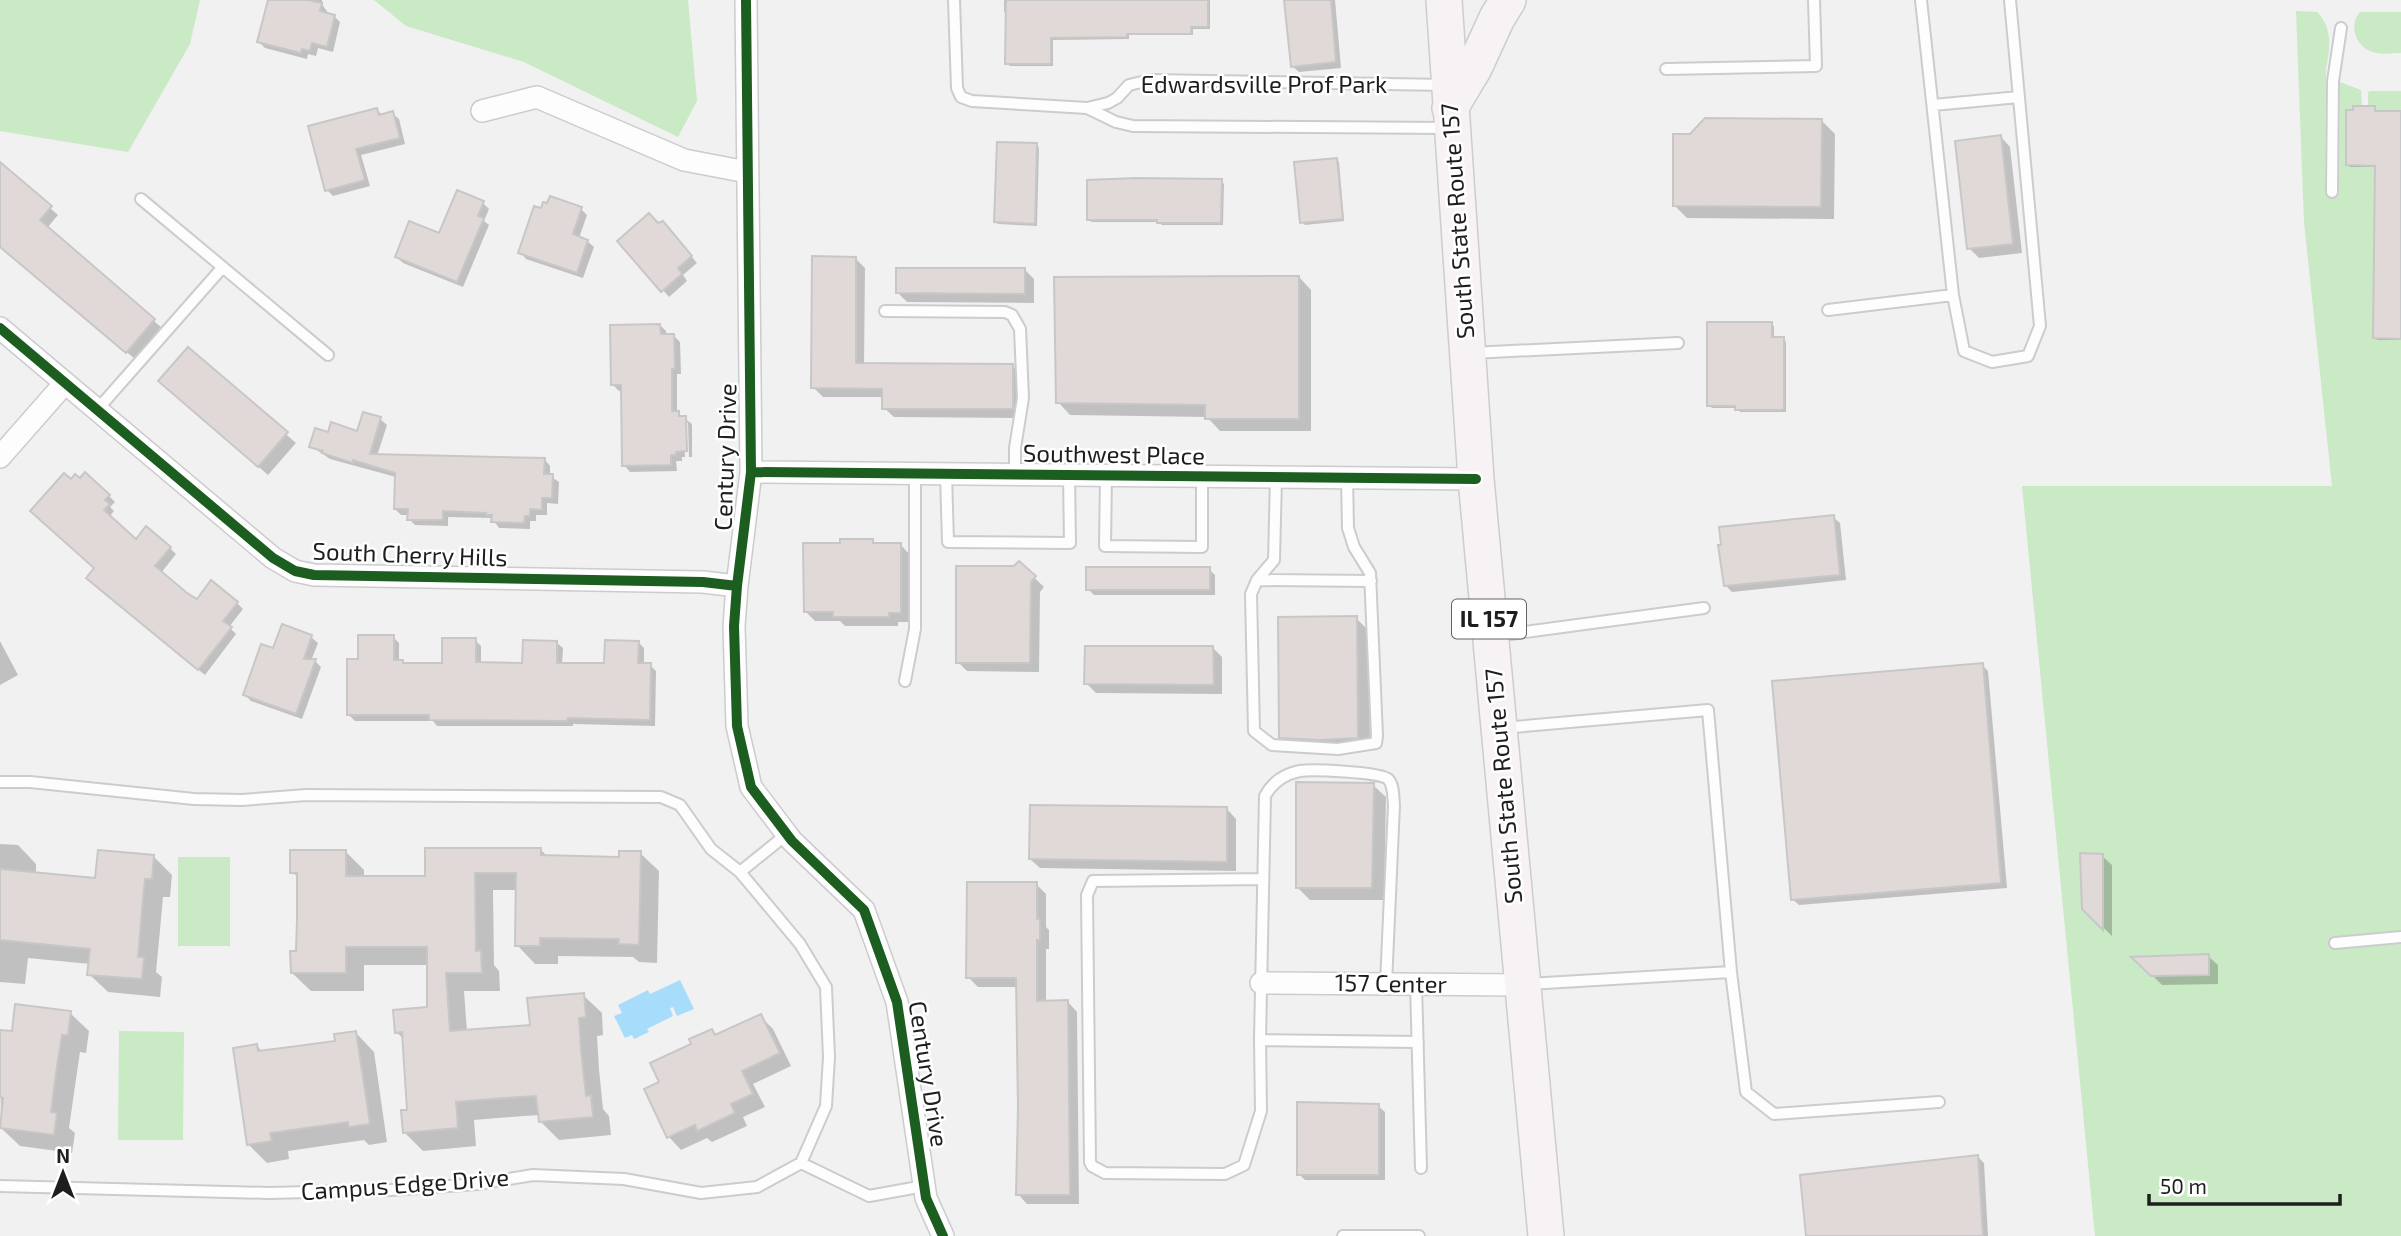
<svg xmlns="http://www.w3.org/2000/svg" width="2401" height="1236" font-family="'Exo 2',sans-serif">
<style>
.green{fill:#cae9c5}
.water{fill:#a7ddfa}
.shadow{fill:#0003}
.building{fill:#e1d9d8;stroke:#c8c7c8;stroke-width:2}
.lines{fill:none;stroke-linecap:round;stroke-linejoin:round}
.service-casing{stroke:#ccccce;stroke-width:14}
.minor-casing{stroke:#ccccce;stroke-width:24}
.primary-casing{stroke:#cdcdcd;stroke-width:38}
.service{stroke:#fdfdfd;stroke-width:10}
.minor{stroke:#fdfdfd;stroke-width:21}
.primary{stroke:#f7f2f4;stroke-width:35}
.cycleway-casing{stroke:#fff;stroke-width:15}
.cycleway{stroke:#1b5e20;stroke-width:10}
.labels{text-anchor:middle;stroke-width:5;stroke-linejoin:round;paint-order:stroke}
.shield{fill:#fff;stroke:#626262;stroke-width:2}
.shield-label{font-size:23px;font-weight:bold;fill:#1e1e1f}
.street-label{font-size:24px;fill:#1e1e1f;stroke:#fff}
</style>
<rect width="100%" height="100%" fill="#f1f1f2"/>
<path class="green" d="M0,0H200L190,44L128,152L0,131Z
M374,0H688L697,101L678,137L524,62L406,26Z
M2296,11L2317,12C2333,27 2330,49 2326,69L2325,194H2339L2340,82L2361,90L2362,106H2353V110L2346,111V165L2375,166L2373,338L2401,339V1236H2095L2022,486H2332L2304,222Z
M2360,12H2401V53C2392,53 2381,55 2373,52C2356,48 2348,25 2360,12Z
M2370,91H2401V111H2375V106H2368V92Z
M178,857H230V946H178Z
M119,1031L184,1032L183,1140H118Z"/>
<path class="water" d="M680,980L694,1009L677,1016L673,1007L670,1008L673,1016L647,1029L649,1032L634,1039L632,1035L625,1038L614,1016L622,1013L618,1005L648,990L650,994Z"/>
<path class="shadow" d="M270,0H322L323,6L327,11L326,14L334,16L340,22L333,52L318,48L316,56L308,54L307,59L265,48L259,42Z
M1004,0H1210V29H1193V35H1129V39L1053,40V66H1010L1007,63L1008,16L1004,12Z
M1286,0H1335L1341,68L1299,72L1292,66Z
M2375,108L2377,113H2401V340H2378L2375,338L2377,167H2350L2348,164Z
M377,110L383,116L392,113L399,119L405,144L361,155L370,186L333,196L327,190Z
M1822,121L1835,134L1834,219L1687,218L1674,205Z
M2001,137L2010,147L2022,253L1979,258L1969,248Z
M1037,145L1039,148L1037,226L998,224L996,222Z
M1336,159L1339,162L1344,221L1305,225L1302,222Z
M0,164L58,215L47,228L162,328L135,359L0,246Z
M1221,181L1224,184L1223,225H1162L1158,222H1092L1089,220Z
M483,203L489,209L484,221L489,225L463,287L403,263L397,257L440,235Z
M581,209L587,215L579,238L587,241L594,247L583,278L526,259L520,252Z
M658,225L669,230L697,263L683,275L687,281L669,297L620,241Z
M855,258L865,268L864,365H1012L1022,375V418L894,417L884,408V397H823L813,387Z
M1024,269L1034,279V303L907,302L898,293Z
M1299,277L1311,290V431H1220L1207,417L1070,415L1058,402Z
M1771,324L1774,326V339H1783L1786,342V412H1740L1737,408H1712L1709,405Z
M660,325L666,331V336L673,335L680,342L681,374H677V413L692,424V457H689L688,423L684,419L685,457H682V461H676L677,471L630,472L624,465L623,391H619L613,385Z
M188,350L296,443L268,475L170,390Z
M380,419L387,425L377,456L544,459L550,466V476L559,482L558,504L547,503V515H536V521H530V529L499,528L492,518L448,517V526L415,525L409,519V515H401L395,509L396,477L330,459L311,446L329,434L358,433Z
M71,482L109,496L115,502L110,507L114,511L109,517L136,542L170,548L176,554L161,573L197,601L237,603L243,609L229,627L236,634L205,675L94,584L96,569Z
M1833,517L1840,523L1846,580L1732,592L1726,586Z
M872,540L877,545H901L910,555V622H898V626H845L840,621H815L805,611Z
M1019,563L1044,587L1040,592L1039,672L967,671L958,662Z
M1209,569L1215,575V595H1094L1088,589Z
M1356,618L1369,631L1370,750L1334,752L1294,750L1281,737Z
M311,637L318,643L311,661H315L321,667L302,719L251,701L245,695L274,650Z
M393,637L399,643V662L405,664H443L475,640L481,646V664L524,665L556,642L563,648L562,665H606L638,642L644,648V665H650L656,671L655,726L573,724V726H437L433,721H355L349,715L360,661Z
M0,641L18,675L0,685Z
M1212,647L1222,657V694L1096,693L1086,683Z
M1982,665L1988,671L2007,888L1799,905L1792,899Z
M1373,785L1386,797L1384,900H1310L1297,887Z
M1227,809L1236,819V871L1040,868L1030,859Z
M0,844L18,845L36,864V874L97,879L153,856L172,875L170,897H163L160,930L156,972L162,977L160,997L108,992L89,974L90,964L28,958L25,984L0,982Z
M541,850L548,857L621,859L640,853L659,871L657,963L639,962L633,957L558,956V964H535L517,945V890H493L494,965L499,971L500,991H464L467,1032L532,1027L583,995L602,1013L603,1035L597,1036L599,1069L603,1109L609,1116L611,1135L559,1140L540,1121V1115L524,1116L474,1120L476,1146L423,1151L404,1132L409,1111L404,1039L396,1032L428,1009V965H364V991H311L292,973L298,953L299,878L292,872L345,851L364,870V878H427Z
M2102,856L2112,865V936L2083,908Z
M1036,884L1046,894V927L1049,930V949H1046V1002H1068L1077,1012L1079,1204H1027L1018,1194L1019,1107L1018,987H978L968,977Z
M2208,956L2218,965V984L2162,985L2135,958Z
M70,1013L89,1031L86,1053L80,1052L75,1086L69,1128L75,1133L72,1153L20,1146L1,1128L0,1031L13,1033Z
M760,1016L773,1029L791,1066L753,1084L765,1107L743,1117L747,1126L712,1142L707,1138L681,1150L669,1137L646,1090L662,1082L694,1045L711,1031L717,1037Z
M356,1033L374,1052L387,1142L369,1145L364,1140L288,1151L289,1159L267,1163L248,1144L257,1046L263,1052L337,1043Z
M1378,1106L1385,1112V1180H1305L1299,1174Z
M1978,1157L1984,1163L1988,1236H1808Z"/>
<path class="building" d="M268,0H308L322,3L320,11L335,15L327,47L312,43L310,51L302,49L301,53L257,42Z
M1006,0H1208V27H1191V34H1127V37L1051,38V64H1005Z
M1284,0H1331L1336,62L1291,67Z
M2353,106H2375V111H2401V339L2373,338L2375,166L2346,165V110H2353Z
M377,108L379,115L393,111L400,138L356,149L365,180L325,191L308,126Z
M1705,118L1822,119L1821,207L1673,206V134H1690Z
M2001,135L2013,244L1967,249L1955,141Z
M997,142L1037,143L1035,224L994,222Z
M1337,158L1343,219L1300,223L1294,162Z
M0,162L52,206L40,220L155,319L126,353L0,247Z
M1136,178L1222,179L1221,223H1157V220H1087V180Z
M457,190L484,201L478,216L484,218L457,282L395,257L409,221L439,233Z
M550,196L582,207L573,234L588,240L577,273L518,253L534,206L541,208L543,202L547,203Z
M649,213L658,223L663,221L692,256L678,268L682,274L661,292L617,241Z
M812,256L856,257V363L1013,364V409H882V389L811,388Z
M896,268H1025V294L896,293Z
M1299,276V419H1205V405L1056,403L1054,277Z
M1707,322H1772V337H1784V410H1735V406H1707Z
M660,324L661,334H674L675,369H672V411H679V416H686L687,451L676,452V455H671V465L622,466L621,385H611L610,325Z
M188,347L288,432L258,467L158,381Z
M363,412L381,417L370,454L545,458L544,474H553L552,498H542V510L530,509V516H525L524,523L491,522L492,515H486V513L443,511V520H407L408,509H394L395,473L353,460V463L322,453L323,451L309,447L315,428L328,432L331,422L357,431Z
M85,472L110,495L105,500L110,504L104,510L136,539L146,526L171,547L155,566L187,593L197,599L211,580L238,602L223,621L232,627L198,670L86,578L94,568L30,511L64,473L71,479L75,474L80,478Z
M1834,515L1840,575L1724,586L1718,545H1721L1719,527Z
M840,539H873V543H901V613H889V617H833V612H804L803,543H840Z
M1019,561L1036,576L1031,582L1030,663H956V566H1014Z
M1086,567H1210V590H1086Z
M1357,616L1358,738L1320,740L1279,738L1278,617Z
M282,624L312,635L304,659H316L296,714L243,695L261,644L273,648Z
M358,635H394V660H403V663H442V638H476V662L522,663L523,640L557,641V663H604L605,640L639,641L638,663H651L650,720L568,718L567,721L429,720V715H347V659H358Z
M1085,646H1213L1214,685L1084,684Z
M1983,663L2001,883L1791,900L1772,681Z
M1296,782L1374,783L1372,888H1296Z
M1030,805L1227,807V862L1029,859Z
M425,848H541V855L619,857V851H641L639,945L618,944L619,939L540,938V946H515L516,873H475L476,951L481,950L482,973H446L450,1031L530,1025L527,998L584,993L586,1017L579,1018L581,1050L586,1096L591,1095L593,1117L539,1122L536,1096L504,1098L456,1102L458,1128L403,1133L401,1110H407L402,1032L395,1033L393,1010L427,1007V947H346V973H291L290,951H296L297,919V873H290V850H346V876H425Z
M98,850L154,855L152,879H145L142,911L138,957H144L142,979L87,975L90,949L0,940V869L95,878Z
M2080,853L2103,854V930L2082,909Z
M967,882H1037V919H1040V940H1037V1001L1068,1000L1070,1195H1016L1018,1107L1016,978H966Z
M2209,954V975L2151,976L2131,957Z
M15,1004L71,1011L68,1035H62L57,1066L51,1112L57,1113L54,1135L0,1128L3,1098L0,1097V1030L12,1031Z
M761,1014L780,1053L742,1071L753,1094L731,1104L735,1113L697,1131L695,1125L667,1138L644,1089L659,1082L650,1063L691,1044L689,1039L712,1029L715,1035Z
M356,1031L370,1124L349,1127L348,1122L270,1133L272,1141L247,1145L233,1048L257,1044L258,1051L290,1047L335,1041L334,1034Z
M1297,1102L1379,1104V1175H1297Z
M1978,1155L1983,1236H1806L1800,1175Z"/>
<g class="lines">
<defs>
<path id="service" d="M954,0L957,88L961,97L972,101L1087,108L1108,103L1117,98L1129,85L1150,80L1446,85
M1921,0L1953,295L1964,351L1992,362L2028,356L2040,326L2010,0
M1666,69L1816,66L1814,0
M1933,105L2019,97
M1087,108L1116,122L1133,126L1448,128
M2332,192L2333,81L2341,28
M141,199L328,355
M1828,310L1953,295
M885,311L1005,312L1012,315L1020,329L1023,398L1015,448V475
M1471,353L1678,343
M97,410L222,268
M946,474L948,542L1070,543L1069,475
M1106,475L1105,546L1202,547V476
M1276,477L1274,560L1257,580L1251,594L1254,731L1272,745L1338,749L1376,743L1377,736L1370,573L1354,547L1348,528L1347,478
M1257,580L1371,581
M1495,636L1704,608
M905,681L915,629V474
M1502,728L1708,710L1731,972
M0,782H30L194,799L242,800L306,795L661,797L680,805L711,849L740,872L787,834
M740,872L800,944L826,987L829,1057L826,1106L801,1163
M1263,879L1093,881L1087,895L1090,1162L1092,1166L1105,1173L1225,1174L1244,1165L1261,1111L1260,1040L1418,1042
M2335,943L2401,937
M1416,984L1421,1168
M1528,984L1731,972L1746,1092L1774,1114L1939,1102
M1260,1040L1265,796C1272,783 1284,774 1300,771C1311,769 1380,772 1388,779C1394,785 1393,797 1394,805L1386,984
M0,1186L269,1193L391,1190L478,1184L533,1175L624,1179L701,1193L757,1187L801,1163L869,1196L924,1186
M1343,1236H1419"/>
<path id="minor" d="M746,0L751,472L737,586L734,626L737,726L751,787L792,841L864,910L897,1002L926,1198L943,1236
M482,111L537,97L684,160L747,172
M0,328L273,558L295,571L314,575L703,582L737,586
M0,457L65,383
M751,472L1476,479
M1261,983L1522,985"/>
<path id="primary" d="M1444,0L1476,479L1546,1236
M1450,108L1474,68L1497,18L1508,0"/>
</defs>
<use href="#service" class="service-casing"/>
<use href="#minor" class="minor-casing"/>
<use href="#primary" class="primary-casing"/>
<use href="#service" class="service"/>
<use href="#minor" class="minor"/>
<use href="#primary" class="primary"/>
<defs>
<path id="cycleway" d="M746,0L751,472L737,586L734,626L737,726L751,787L792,841L864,910L897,1002L926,1198L943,1236
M0,328L273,558L295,571L314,575L703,582L737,586
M751,472L1476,479"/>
</defs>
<use href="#cycleway" class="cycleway-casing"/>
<use href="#cycleway" class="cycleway"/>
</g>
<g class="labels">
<rect class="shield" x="1452" y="599.5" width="74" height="39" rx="5"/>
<g class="shield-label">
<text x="1489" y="627">IL 157</text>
</g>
<g class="street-label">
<text x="1264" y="93">Edwardsville Prof Park</text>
<text transform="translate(1458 221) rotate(-94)" y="8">South State Route 157</text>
<text transform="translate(1114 455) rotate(1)" y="8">Southwest Place</text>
<text transform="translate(726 457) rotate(-88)" y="8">Century Drive</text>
<text transform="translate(410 555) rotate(2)" y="8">South Cherry Hills</text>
<text transform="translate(1504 786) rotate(-95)" y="8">South State Route 157</text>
<text transform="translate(1391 984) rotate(1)" y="8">157 Center</text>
<text transform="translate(928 1074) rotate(81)" y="8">Century Drive</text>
<text transform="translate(405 1185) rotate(-4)" y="8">Campus Edge Drive</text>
</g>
</g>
<g transform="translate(63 1173)" stroke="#ffffff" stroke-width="5" paint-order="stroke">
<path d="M0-5L12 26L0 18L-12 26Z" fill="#1e1e1f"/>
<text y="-10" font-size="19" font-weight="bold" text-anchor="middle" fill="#1e1e1f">N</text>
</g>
<path d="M2149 1194v10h191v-10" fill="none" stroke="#1e1e1f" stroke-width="3.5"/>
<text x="2160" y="1194" font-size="21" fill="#1e1e1f" stroke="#ffffff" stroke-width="5" paint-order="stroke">50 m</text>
</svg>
